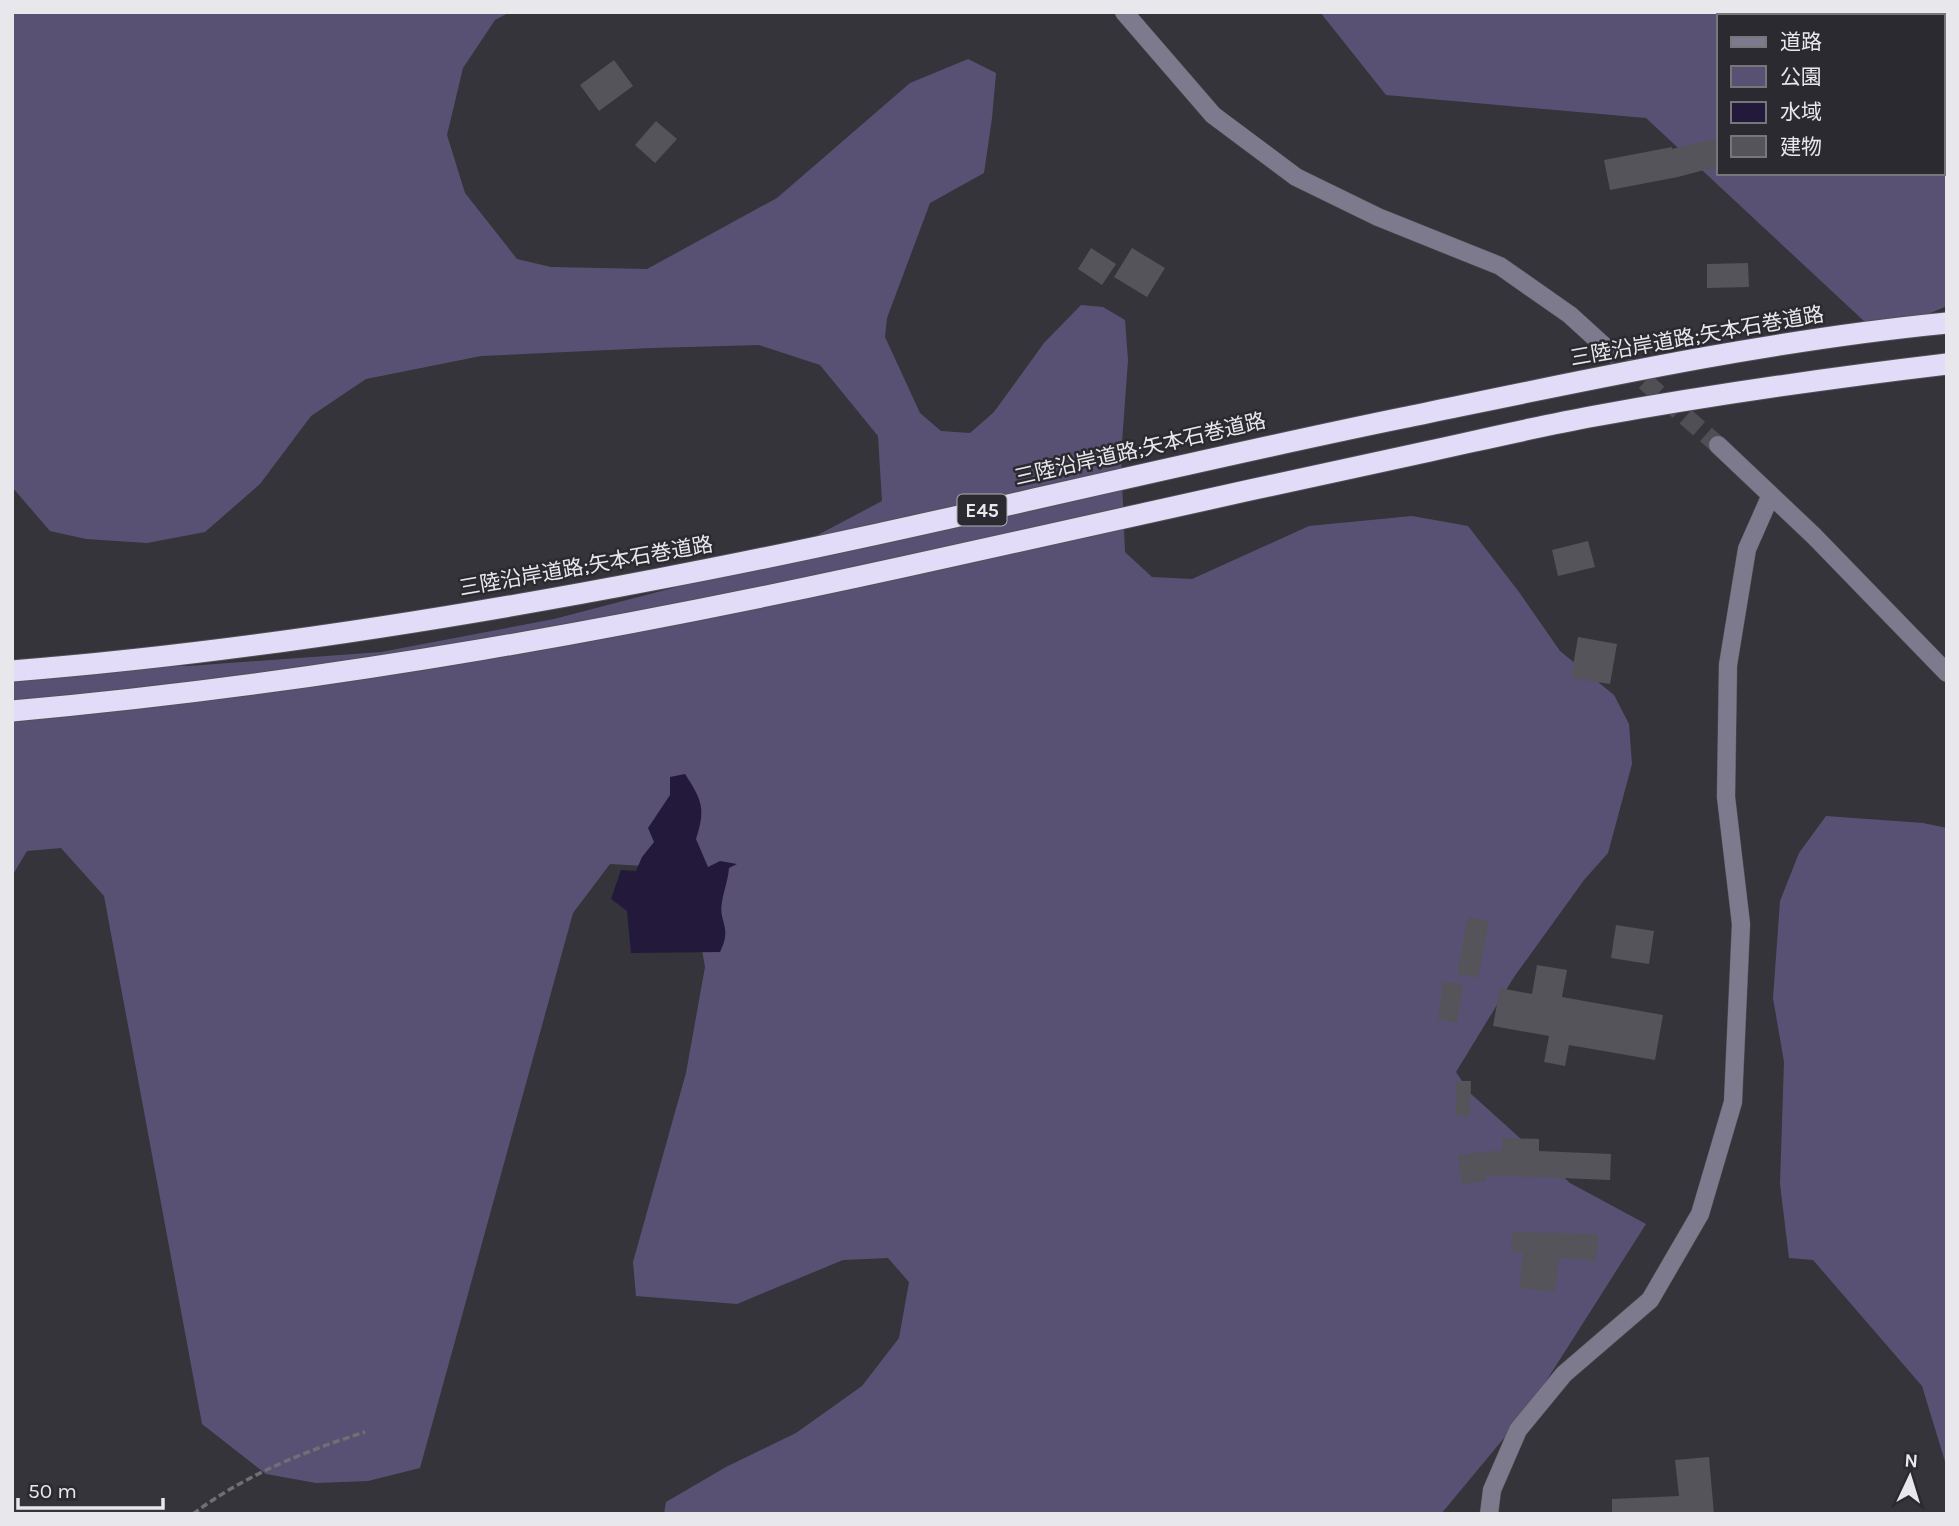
<svg xmlns="http://www.w3.org/2000/svg" width="1959" height="1526" font-family="Karla,'Noto Sans JP',sans-serif">
<style>
.green{fill:#595174;fill-rule:evenodd}
.water{fill:#23193b}
.building{fill:#55545a}
.lines{fill:none;stroke-linecap:round;stroke-linejoin:round}
.minor-tunnel{stroke:#504f55;stroke-width:18;stroke-dasharray:18 9;stroke-linecap:butt}
.minor-casing{stroke:#525156;stroke-width:19}
.highway-casing{stroke:#525156;stroke-width:23}
.path{stroke:#706f74;stroke-width:3.5;stroke-dasharray:7 3.5;stroke-linecap:butt}
.minor{stroke:#7e7a8d;stroke-width:18}
.highway{stroke:#e2dcf8;stroke-width:21}
.labels{text-anchor:middle;stroke-width:5;stroke-linejoin:round;paint-order:stroke}
.shield{fill:#2b2a30;stroke:#afaeb3;stroke-width:2}
.shield-label{font-size:19px;font-weight:bold;fill:#e8e7eb}
.street-label{font-size:21px;fill:#e8e7eb;stroke:#2b2a30}
</style>
<rect width="100%" height="100%" fill="#35343a"/>
<path class="green" d="M12,12H510L495,20L463,68L447,135L465,193L517,259L551,267L647,269L777,198L910,83L968,59L996,73L992,118L984,173L930,203L887,318L885,337L920,413L941,431L970,433L994,412L1044,343L1081,305L1103,307L1125,320L1128,360L1121,456L1125,552L1152,577L1192,579L1309,526L1412,516L1468,526L1519,592L1560,651L1614,695L1629,724L1632,764L1608,853L1584,880L1514,977L1456,1072L1470,1093L1570,1183L1646,1224L1529,1408L1441,1514H664L666,1502L726,1467L796,1433L862,1386L899,1338L909,1282L888,1258L843,1260L737,1304L636,1296L633,1262L686,1073L705,967L697,921L644,866L610,864L573,913L420,1468L368,1481L316,1483L266,1474L202,1424L104,896L61,848L27,851L12,876V667L188,666L381,652L554,619L761,565L882,501L878,436L820,365L759,345L651,348L481,356L366,379L311,416L260,484L205,532L147,543L86,539L50,531L12,487Z
M1320,12H1947V306L1879,335L1646,118L1386,95ZM1719,16H1943V173H1719Z
M1826,816L1923,823L1947,828V1468L1922,1386L1813,1260L1789,1258L1780,1184L1784,1062L1773,998L1780,901L1799,853Z"/>
<path class="water" d="M685,774C702,800 706,809 696,839L708,867L720,861L737,864L729,868C728,880 724,890 722,902C718,922 733,927 720,952L631,953L627,911L611,899L621,870L636,871L642,857L654,842L648,828L670,795V777Z"/>
<path class="building" d="M614,60L633,86L599,111L580,85Z
M656,121L677,139L655,163L635,145Z
M1719,138V166L1678,177L1610,190L1604,160L1672,147V149Z
M1091,248L1116,264L1102,285L1078,269Z
M1132,248L1165,268L1147,297L1114,277Z
M1748,263L1749,287L1707,288V264Z
M1588,541L1595,567L1558,576L1552,550Z
M1578,637L1617,644L1610,684L1571,678Z
M1468,917L1489,921L1478,978L1457,974Z
M1616,925L1654,931L1649,964L1611,958Z
M1537,965L1567,970L1562,997L1663,1015L1655,1060L1569,1045L1565,1066L1544,1062L1549,1036L1493,1026L1500,988L1532,994Z
M1443,981L1463,984L1457,1023L1438,1020Z
M1456,1081H1471L1470,1116H1456Z
M1502,1138L1539,1139V1151L1611,1154L1610,1180L1485,1175L1487,1181L1462,1184L1458,1155L1502,1150Z
M1512,1232L1598,1234L1596,1261L1559,1258L1555,1292L1519,1288L1523,1252H1511Z
M1709,1457L1714,1514H1612V1499L1679,1496L1675,1460Z"/>
<g class="lines">
<path class="minor-tunnel" d="M1604,346L1718,445"/>
<defs>
<path id="minor" d="M1124,12L1213,115L1296,177L1378,217L1500,266L1570,315L1604,346
M1718,445L1814,536L1947,673
M1489,1514L1492,1490L1518,1430L1564,1374L1650,1300L1700,1214L1733,1102L1741,924L1726,797L1728,665L1747,549L1770,497"/>
<path id="highway" d="M12,671C229,654 444,620 658,579C907,532 1153,469 1402,418C1582,381 1763,341 1947,323
M12,711C328,683 639,626 948,557C1109,522 1269,485 1430,451C1485,439 1540,426 1595,416C1711,395 1829,378 1947,364"/>
</defs>
<use href="#minor" class="minor-casing"/>
<use href="#highway" class="highway-casing"/>
<path class="path" d="M193,1514C243,1476 305,1451 365,1432"/>
<use href="#minor" class="minor"/>
<use href="#highway" class="highway"/>
</g>
<g class="labels">
<rect class="shield" x="957.5" y="494.5" width="49" height="31" rx="5"/>
<g class="shield-label">
<text x="982" y="517">E45</text>
</g>
<g class="street-label">
<text transform="translate(1697 336) rotate(-10)" y="7">三陸沿岸道路;矢本石巻道路</text>
<text transform="translate(1140 449) rotate(-13)" y="7">三陸沿岸道路;矢本石巻道路</text>
<text transform="translate(586 566) rotate(-10)" y="7">三陸沿岸道路;矢本石巻道路</text>
</g>
</g>
<rect width="1959" height="1526" fill="none" stroke="#e8e7eb" stroke-width="28"/>
<rect x="1717" y="14" width="228" height="161" fill="#2b2a30" stroke="#77767b" stroke-width="2"/>
<rect x="1731" y="37" width="35" height="10" fill="#7e7a8d" stroke="#77767b" stroke-width="2"/>
<text x="1780" y="49" font-size="21" fill="#e8e7eb">道路</text>
<rect x="1731" y="66" width="35" height="21" fill="#595174" stroke="#77767b" stroke-width="2"/>
<text x="1780" y="84" font-size="21" fill="#e8e7eb">公園</text>
<rect x="1731" y="102" width="35" height="21" fill="#23193b" stroke="#77767b" stroke-width="2"/>
<text x="1780" y="119" font-size="21" fill="#e8e7eb">水域</text>
<rect x="1731" y="136" width="35" height="21" fill="#55545a" stroke="#77767b" stroke-width="2"/>
<text x="1780" y="154" font-size="21" fill="#e8e7eb">建物</text>
<g transform="translate(1910 1477) rotate(4)" stroke="#2b2a30" stroke-width="5" paint-order="stroke">
<path d="M0-5L12 26L0 18L-12 26Z" fill="#e8e7eb"/>
<text y="-10" font-size="19" font-weight="bold" text-anchor="middle" fill="#e8e7eb">N</text>
</g>
<path d="M18 1498v10h145v-10" fill="none" stroke="#e8e7eb" stroke-width="3.5"/>
<text x="28" y="1498" font-size="21" fill="#e8e7eb" stroke="#2b2a30" stroke-width="5" paint-order="stroke">50 m</text>
</svg>
